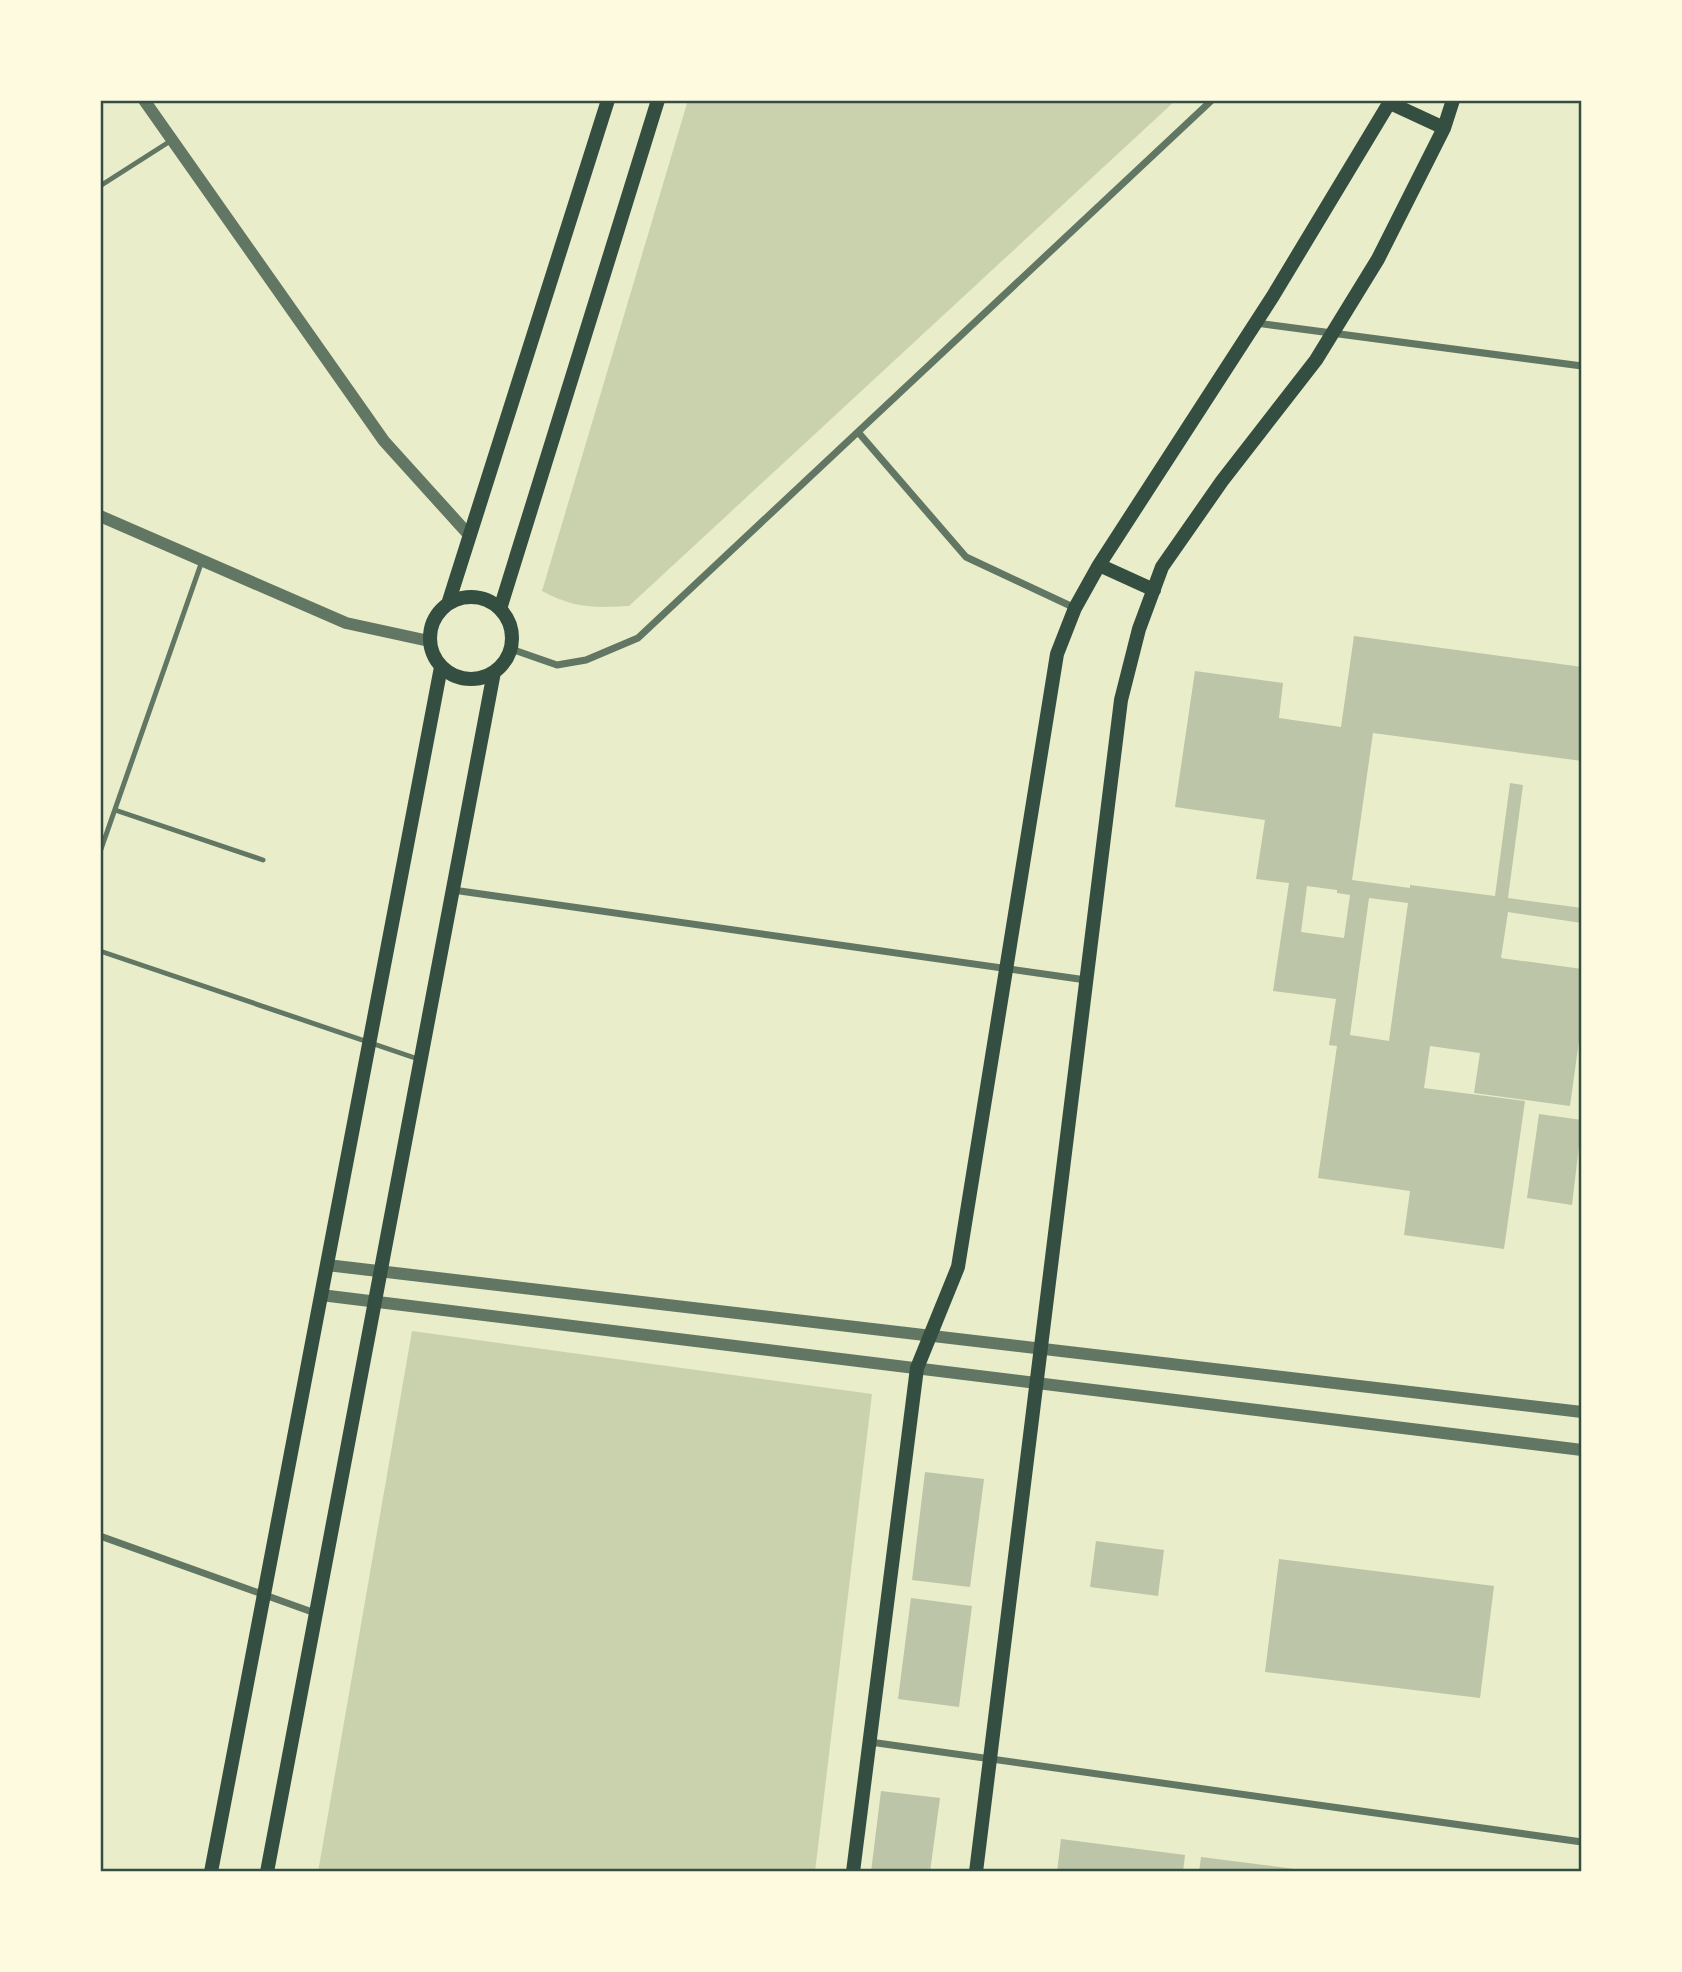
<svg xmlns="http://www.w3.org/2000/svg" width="1682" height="1972" font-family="'Exo 2',sans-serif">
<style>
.green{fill:#cad2ad}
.building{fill:#bcc5a7;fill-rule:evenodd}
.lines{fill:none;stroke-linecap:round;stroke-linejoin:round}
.service{stroke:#617663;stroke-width:5}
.minor{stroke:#617663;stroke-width:7}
.tertiary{stroke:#617663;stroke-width:12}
.secondary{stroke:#344e41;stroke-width:14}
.neatline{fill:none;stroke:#344e41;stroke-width:2.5}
</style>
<rect width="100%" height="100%" fill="#e9edc9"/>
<path class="green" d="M688,100H1176L629,606C594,608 573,608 542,591Z
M412,1331L872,1394L815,1872H318Z"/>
<path class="building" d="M1354,636L1582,667V761L1373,733L1352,880L1410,888V885L1495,896L1510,783L1523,785L1508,898L1582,908V923L1508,912L1501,958L1582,969V1019L1570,1106L1474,1093L1480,1053L1430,1046L1424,1088L1525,1101L1504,1249L1404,1235L1410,1191L1318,1178L1337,1046L1329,1045L1336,999L1273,991L1289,883L1256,879L1265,820L1175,807L1195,671L1283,683L1279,718L1341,727ZM1307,886L1337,890V893L1350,895L1344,938L1301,932ZM1369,898L1408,903L1389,1041L1350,1035Z
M1539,1114L1582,1120L1572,1205L1527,1198Z
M925,1472L984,1479L970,1587L912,1580Z
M1096,1541L1164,1550L1158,1596L1090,1587Z
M1279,1559L1494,1586L1480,1698L1265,1672Z
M911,1598L972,1606L959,1707L898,1699Z
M881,1791L940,1798L930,1872H871Z
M1061,1839L1185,1855L1183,1872H1057Z
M1201,1857L1310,1871V1872H1199Z"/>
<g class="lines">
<path class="service" d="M100,186L172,140
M115,810L263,860
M100,852L202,561
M100,951L418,1059"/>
<path class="minor" d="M1256,323L1582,366
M858,432L966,557L1075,608
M511,649L557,665L586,660L638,638L1212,100
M453,890L1086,980
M100,1536L315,1613
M870,1742L1582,1842"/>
<path class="tertiary" d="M144,100L384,441L469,535
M100,516L346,623L429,641
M327,1265L1582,1412
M321,1295L1582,1450"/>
<path class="secondary" d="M1390,103L1444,128
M1099,565L1154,590
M430 638a41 41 0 1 1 82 0a41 41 0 1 1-82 0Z
M448,604L608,100
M500,609L658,100
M211,1872L441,667
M267,1872L494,672
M853,1872L917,1368L958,1267L1057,654L1075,608L1099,565L1273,296L1391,100
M976,1872L1121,700L1139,629L1162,567L1222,481L1316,360L1378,259L1444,128L1453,100"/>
</g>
<rect width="1682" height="1972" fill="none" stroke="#fefae0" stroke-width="203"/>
<rect x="102" y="102" width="1478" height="1768" class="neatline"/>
</svg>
